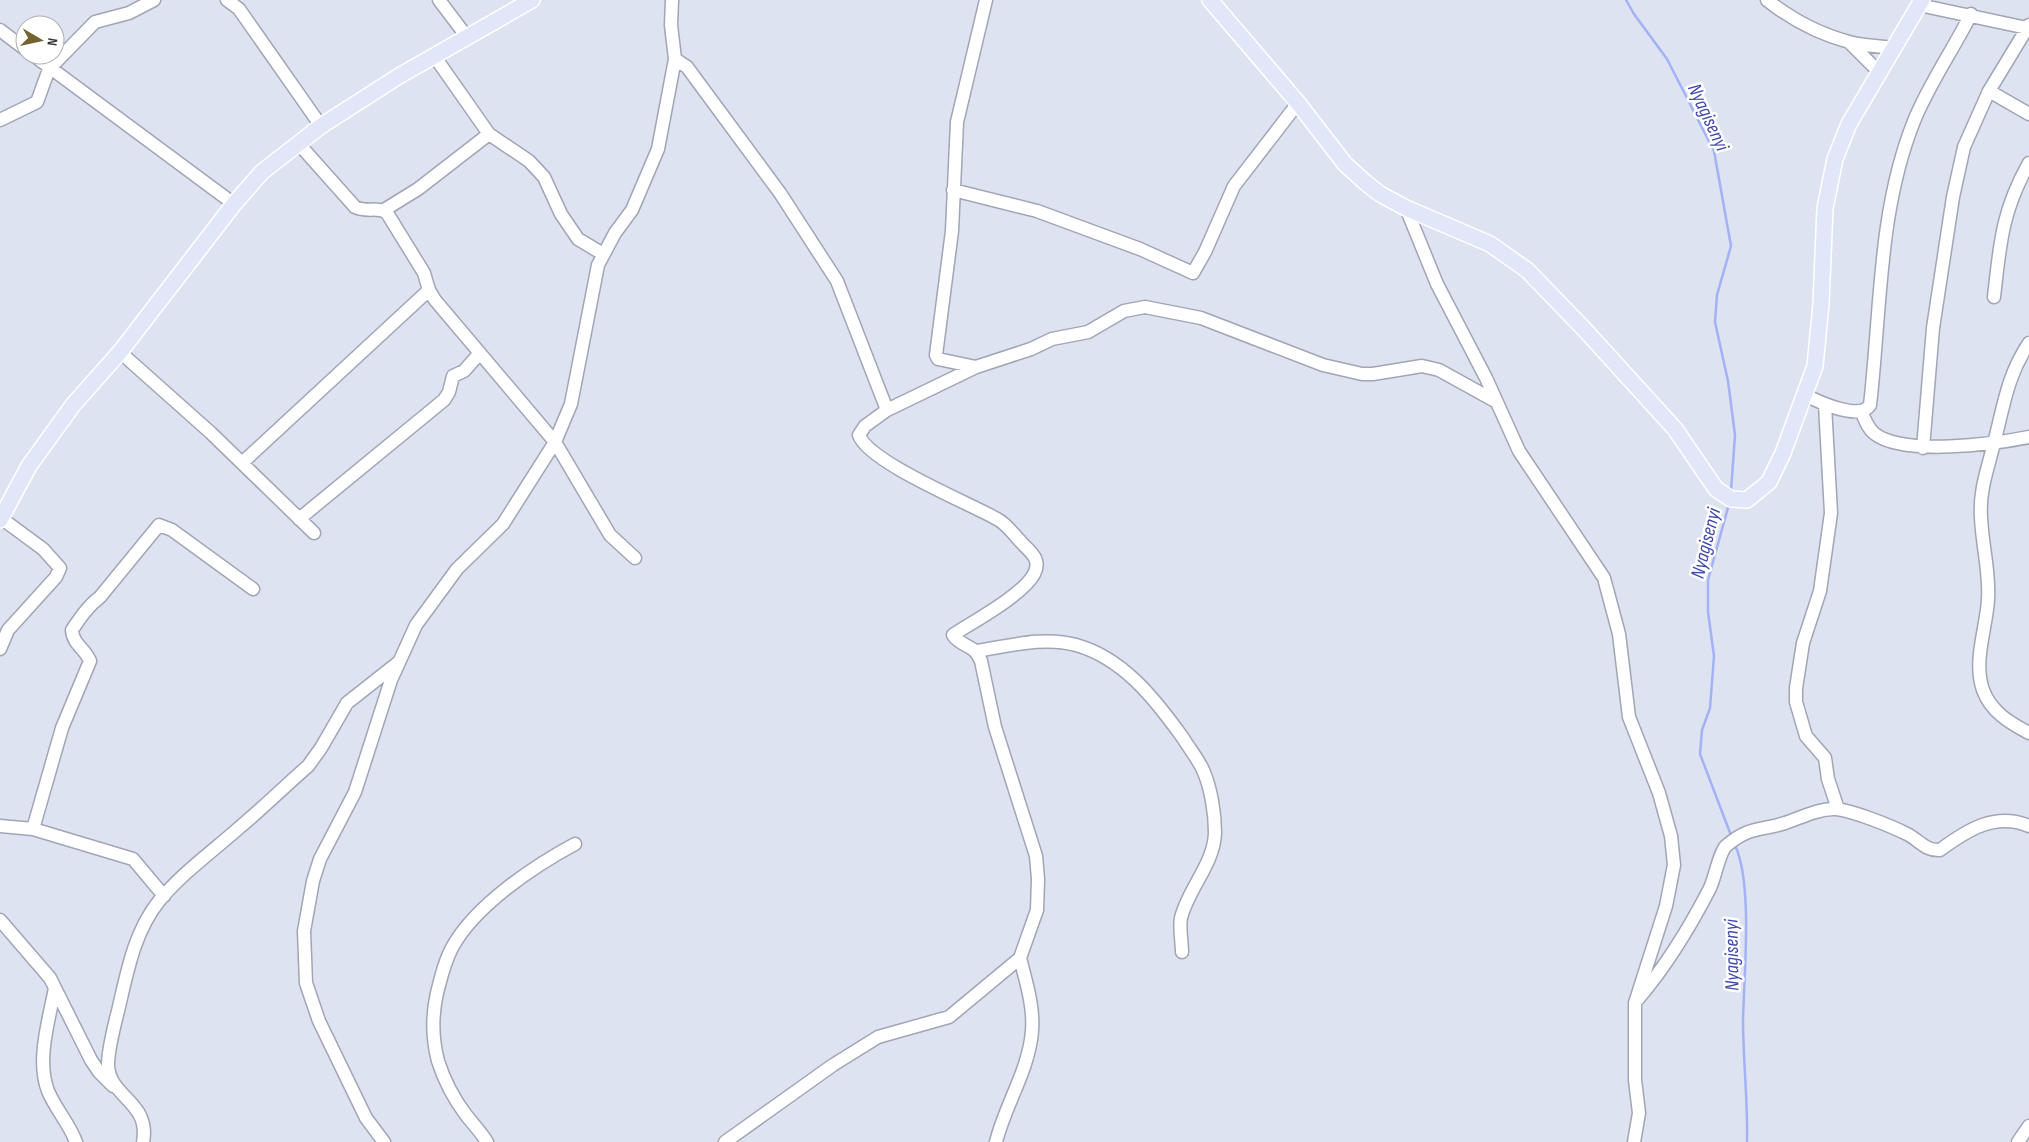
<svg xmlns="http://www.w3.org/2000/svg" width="2029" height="1142" font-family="'Sofia Sans Condensed',sans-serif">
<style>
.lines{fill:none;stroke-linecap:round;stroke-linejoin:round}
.stream{stroke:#a3b2f4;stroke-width:2.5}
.minor-casing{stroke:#a1a5b4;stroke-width:15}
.major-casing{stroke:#fff;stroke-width:18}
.minor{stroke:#fff;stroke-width:12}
.major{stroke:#e1e6f9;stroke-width:15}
.labels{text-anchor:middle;stroke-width:5;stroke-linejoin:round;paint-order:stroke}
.water-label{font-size:20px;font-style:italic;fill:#404aaa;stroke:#fff}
</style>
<rect width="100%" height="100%" fill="#dee3f2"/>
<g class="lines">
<path class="stream" d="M1626,0L1634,14L1667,59L1714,151L1731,246L1717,295L1715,322L1728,381L1735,435L1731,491
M1729,504L1708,580V612L1714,656L1710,708L1702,730L1700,754L1732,838
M1735,845C1753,884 1744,974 1743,1020C1743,1060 1748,1101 1747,1142"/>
<defs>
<path id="minor" d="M227,0L239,9L321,126
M439,0L467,37
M986,0L957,122L952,231L936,355L938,359L976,367L1031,349L1052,339L1088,332L1124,311L1145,307L1201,318L1323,365L1362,374H1373L1422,366L1439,370L1495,401
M1767,0C1791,19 1819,34 1849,42C1863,46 1880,46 1895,48
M1919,5L2027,28
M0,30L25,49
M1850,43L1879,72
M33,55L234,204
M435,57L489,134L529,161L544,177L561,214L578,239L603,254
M675,59L687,67L780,193L837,281L887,410L865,426L859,435C868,462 969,503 997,519C1007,524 1013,534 1021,542C1030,552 1042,559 1034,574C1023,595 974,621 953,635C962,648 974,643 981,661L995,727L1036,856L1038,879L1037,910L1020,958L949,1017L878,1037L833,1065L725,1142
M1989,91L2029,114
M0,120L37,102L49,69L95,22L129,13L154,0
M298,143L355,207C367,213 378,206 387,213L424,273L429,290L435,300L555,442L610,535L635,558
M953,190L1037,211L1140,249L1193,273L1205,252L1234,186L1298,103
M1406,208L1437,284L1486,378L1519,451L1604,578L1619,634L1629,717L1659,793L1671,836L1674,865L1666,906L1635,1003V1080L1639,1113L1634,1142
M384,210L418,189L489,134
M1994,297C2000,243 2002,211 2029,163
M2029,343C2007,376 2004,405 1994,443C1988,468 1979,491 1981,517C1982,545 1990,572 1988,600C1986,630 1973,661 1983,690C1991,712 2010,723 2029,733
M120,352L211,433L314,533
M1805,395C1819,402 1860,421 1870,405C1881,310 1878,211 1914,121C1929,84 1953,50 1971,14
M1825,405L1831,513L1820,591L1803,643L1796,688V702L1806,736L1825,758L1828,779L1838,809
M887,410L976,367
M1861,411C1865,419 1867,428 1875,434C1904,456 1994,444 2029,437
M1923,448L1933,328L1953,197L1964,147L1989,91L2029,25
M242,463L429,290
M299,519L444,400L449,392L453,376L464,371L479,354
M0,649L8,630L56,577L60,568L43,549L1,518
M977,651C1009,646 1044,636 1076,645C1123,658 1155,699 1183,738C1189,748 1198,759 1203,770C1211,788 1215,813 1215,833C1214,864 1188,889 1181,918C1179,928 1182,942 1182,952
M0,826L33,829L62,728L90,661C85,648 73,645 72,630C80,618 88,606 100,597L159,525L172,530L253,589
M33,829L133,859L164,896
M0,920L50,978L91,1060L99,1072L113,1086
M55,988C49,1020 36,1060 48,1091C56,1110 69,1123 76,1142
M1638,999C1666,966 1690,927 1710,888C1715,878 1719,853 1726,846C1749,826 1760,831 1785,823C1800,818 1819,808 1836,809C1854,811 1891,826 1907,834C1919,840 1925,851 1940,850C1967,830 1995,812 2029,826
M143,1142C151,1101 107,1097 108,1063C109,1045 114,1027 118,1011C127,973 134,932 159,901C182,873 213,851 240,827C264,807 285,786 308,766L321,748L347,703L399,662
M384,1142L366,1118L319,1021L306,983L304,931L313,881L320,859L355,792L391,680L416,625L457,569L503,524L555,442L571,404L598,265L615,233L632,210L658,149L675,59L671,25L672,0
M487,1142C481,1132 473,1124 466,1115C454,1099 444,1080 438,1061C432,1038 432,1015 437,993C441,977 445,960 453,946C476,905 534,866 575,844
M996,1142C1005,1105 1029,1070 1032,1031C1034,1006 1026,982 1020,958
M2018,1142L2029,1126"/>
<path id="major" d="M1210,0L1298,103L1345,164L1366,183L1380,194L1406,208L1490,244L1527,270L1585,330L1675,429L1716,489L1731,499L1747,500L1769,482L1783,453L1815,366L1821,304L1825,208L1835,159L1849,124L1922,0
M0,520L29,466L73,405L120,352L234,204L262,172L321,126L399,76L532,0"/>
</defs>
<use href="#minor" class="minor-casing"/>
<use href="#major" class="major-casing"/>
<use href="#minor" class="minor"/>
<use href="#major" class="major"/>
</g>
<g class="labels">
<g class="water-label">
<text transform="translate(1709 117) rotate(65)" y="7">Nyagisenyi</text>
<text transform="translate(1705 543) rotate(-76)" y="7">Nyagisenyi</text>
<text transform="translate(1731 955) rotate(-91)" y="7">Nyagisenyi</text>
</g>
</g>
<g transform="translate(40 40) rotate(99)"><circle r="24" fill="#ffffff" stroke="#aeafb1"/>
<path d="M0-4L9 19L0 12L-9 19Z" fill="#726431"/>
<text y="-8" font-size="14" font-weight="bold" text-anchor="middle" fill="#34363c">N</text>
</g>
</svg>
